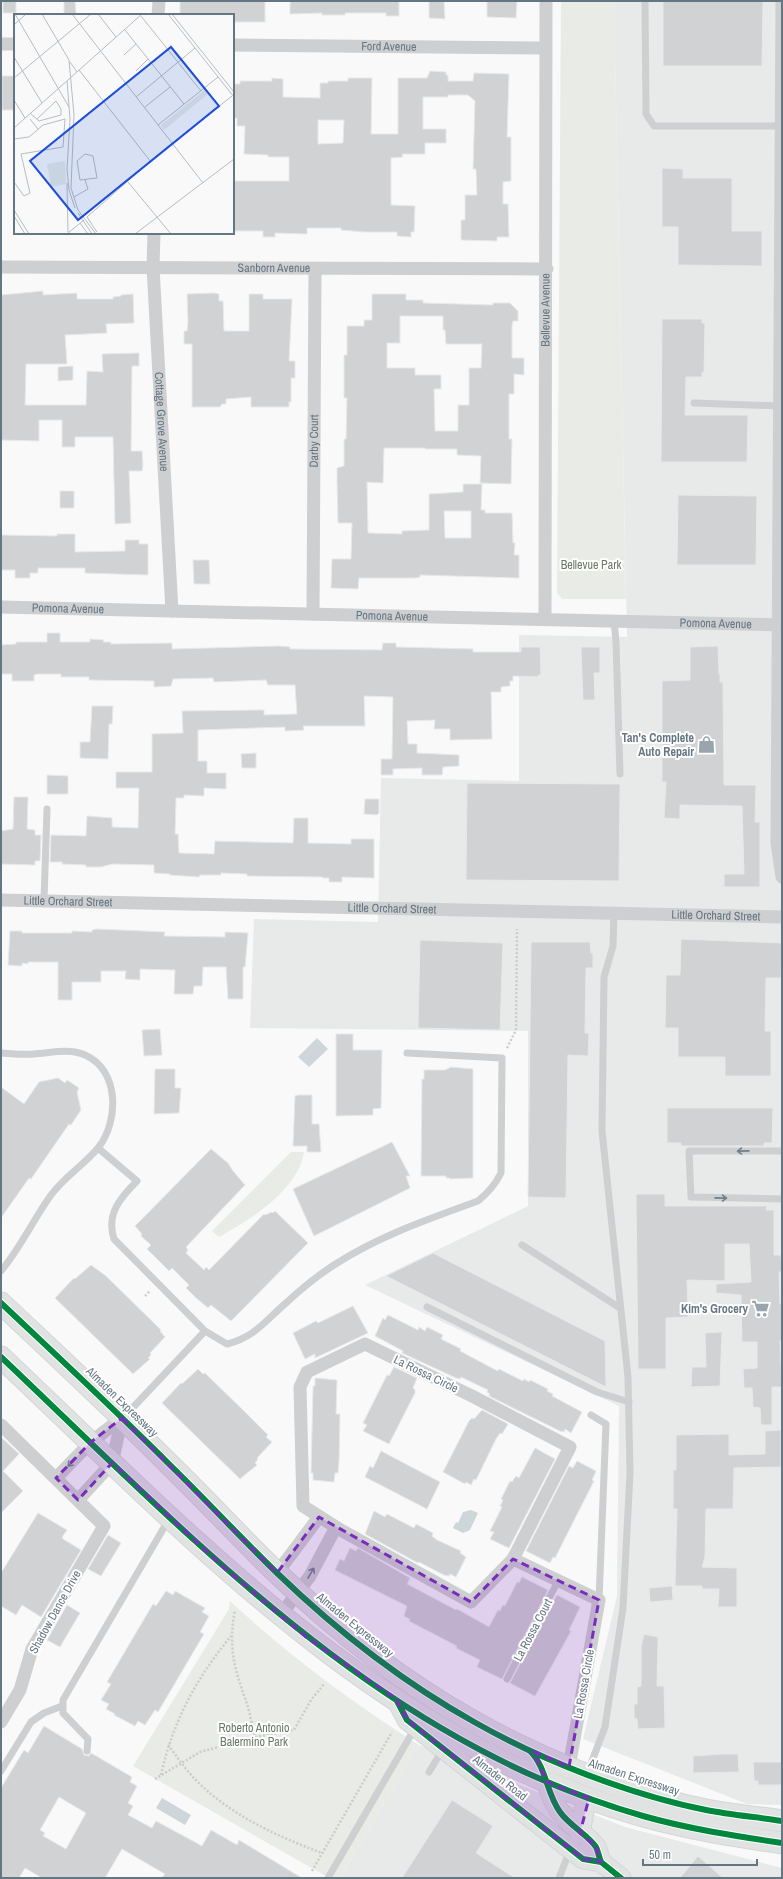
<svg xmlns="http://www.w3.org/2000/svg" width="783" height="1879" font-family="'Archivo Narrow',sans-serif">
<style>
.built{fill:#e8e9e9}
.green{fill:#e8ebe6}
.water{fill:#ced6d9}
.building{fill:#d0d2d3;stroke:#e8e8e8;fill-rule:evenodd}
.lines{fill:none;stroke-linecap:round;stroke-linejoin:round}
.secondary-casing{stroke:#d5d6d7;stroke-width:21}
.primary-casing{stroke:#d5d6d7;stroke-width:23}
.path{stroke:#cbcccd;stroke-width:2.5;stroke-dasharray:2 2;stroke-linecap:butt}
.lane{stroke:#cecfd0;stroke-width:7}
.street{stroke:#cecfd0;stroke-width:13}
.secondary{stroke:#e1e2e2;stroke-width:19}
.primary{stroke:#e1e2e2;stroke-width:21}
.cycleway-casing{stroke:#fff;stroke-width:8}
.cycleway{stroke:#00873e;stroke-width:6}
.oneway{stroke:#707f8b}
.marked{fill:#7b2cbf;fill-opacity:0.2;stroke:#7b2cbf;stroke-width:3;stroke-dasharray:8 5;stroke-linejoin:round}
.labels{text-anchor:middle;stroke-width:4;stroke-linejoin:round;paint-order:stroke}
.street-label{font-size:12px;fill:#657683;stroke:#fff}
.park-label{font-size:12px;fill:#687a64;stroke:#fff}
.poi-label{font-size:12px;font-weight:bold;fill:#657683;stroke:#fff;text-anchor:end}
.inset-road{fill:none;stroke:#b5bdc3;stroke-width:1}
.view{fill:#1d4ed8;fill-opacity:0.15;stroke:#1d4ed8;stroke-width:2}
.inset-edge{fill:none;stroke:#657683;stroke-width:2}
</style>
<rect width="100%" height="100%" fill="#f9f9f9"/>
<path class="built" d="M614,1H782V1805L747,1804L583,1739L617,1596L619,1406L365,1285L528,1206V1031L250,1028L254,919L378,922L381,778L519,781V635L627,637Z
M419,1745L625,1827L782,1868V1878H340Z"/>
<path class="green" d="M561,1H614L626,599H562L557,593Z
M291,1152H304C299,1189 249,1221 219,1237L212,1231Z
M230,1601C288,1655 352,1702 419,1745L340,1878H329L133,1766L229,1609Z"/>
<path class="water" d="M317,1038L328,1049L309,1067L298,1057Z
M471,1510L478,1513L470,1530L463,1533L453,1528L456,1522L458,1523L463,1512Z
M162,1798L191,1815L185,1825L156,1808Z"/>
<path class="building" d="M3,1H16V13H3Z
M64,1H75L76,14H64Z
M180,1H265V22H233V15H180Z
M290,1H399V16H386V13H345V15H322V13L290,14Z
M429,1H444L445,19L429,18Z
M487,1H517L516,18L487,17Z
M663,1H763L762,66H663Z
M430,71L446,72V75H448V81H473L474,73L509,74L507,137H511V181L503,182V204H508L509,237H497V241L461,240V220H465V195H477L476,169H473L475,101L468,95H448V97H423V129H446V143H425V154H402L403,157L391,158V205L415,206L414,232H411V237L397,236V232H364L341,230V228H307V234L275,233V237H263V231H234V181H289V157H268V155L244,154L245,126H237V118H233V84H240V81H272V78L283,79V97L320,98V83H328V81H348V78H372L371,134H398V78H427ZM318,120H344L343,143L318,144Z
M2,76H15V110H2Z
M662,168L683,169V178H732V231H762V266L678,265V227H662Z
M43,291V295L77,293V299H113V297L121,296V295L133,294L134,323L106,324L107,333L65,335L67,364H26L25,405H86L87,371L103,372L102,354L139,353V366H132L131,451H142L143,465L142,471H129L131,523L115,524L113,437H75V447H62V420H39V441L1,440V295Z
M214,293L219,294V301H223L224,331H249V294H263V299H292L289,361H295V378H291V402H289V407H251V397L226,399V404H222L220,407H192V344H184V331H187L188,323L187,294Z
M372,294H406V300H423V303L493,305V303H510L518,311V321H513L512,326V358H524V375L514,374V394H509V439H512L511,484L480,483L481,456L457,455V449H425V448H384L383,483L367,482L368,533L402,534V531L429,530V494L463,492V484H482L481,510H485V513H512L513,543H515L514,555H519V578L420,575V577L415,578H359L358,589L331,588L332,559H351L352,523H338L337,480V468L344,466V439H346L347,398H344V355H347V326H364V320H372ZM400,316H443V330H445L446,344H482L481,368H469V405H458V431H435L434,389H441V375H415V368H387V343H400ZM444,511H471V538H445Z
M662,319H702V323H705L704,373L702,372V377H686L685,415H748L747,462H661Z
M73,366V380L58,381V367Z
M60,491H74V508H60Z
M678,495L757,496L756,565H677Z
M57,534H75V552L125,551V540H139V544H148V575L85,573V568H38V573H30V578H15V570H1V535L57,536Z
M193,560H209L210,584H194Z
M47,633H60V642H90V639L104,640L103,642H111V644L172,643V649L279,646L290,647V649L382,650L383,643H396V647L473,649V652H521V647H540L541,675H538V677L513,676V681H510V686L501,687V692H491L492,739L450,740V729H434L435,720L407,721L408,744H417V753L459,755V766L443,767L442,775H422V768L393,769V775H381V759H392L393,697L364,696L365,726H303L304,730L285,731V727L198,730V761H207V773H226V789L204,788V796L184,795V798H176L175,834H178L179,853L214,854L215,841L293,843L294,818H308V843L351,844V839H374V878L342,877V882H329V878H323V877L247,876V874L221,873V875H200L199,877L170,875V874L154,873V865L112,864L101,867H86V865L62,864V862H50L51,835L86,836L87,816L112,818V827L138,828L139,788H116V772H152V734L183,733L182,711L264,710V715L297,714L295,685H268L266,680L214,682L213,678L173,679L171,686L154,687V681L89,680V677H61V674H37L34,675V681H12V674H1V645L16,644V642H47Z
M718,646L719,674H720V682H723L724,785H756L755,822H760V887H724V874H744L742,806L680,805V819L664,818L666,782H662V681L690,680V647Z
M581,647H600V673H594L595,700H583Z
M92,706H113L112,724H109L108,759L80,758V742H90Z
M256,753V768H242L241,754Z
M47,775L68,776V794H47Z
M467,783L620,784L619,881L466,880Z
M14,797H28L27,829L35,830V835H41L40,861H35V865L1,864V831L13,829Z
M365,799H379V813L377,815L364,814Z
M97,929L165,932L164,936L225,937V932L248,933L245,967H243V999H228L226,967H203L202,986H194L193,994H174L175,970L140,969V980L125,979L126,971H101V982H72V1000H58V962H28V964L22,963V966L8,965L10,931H22V933H72V931L92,932V930Z
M681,939L782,943L781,978H766L765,1031H771V1076H725V1057H678V1028H665L666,975H680Z
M420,940L503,943L500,1030L418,1028Z
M531,942H590L591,953H593V968H586L585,1033H589L588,1056L568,1055L566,1197L564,1198L528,1197Z
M160,1029L162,1055L144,1056L142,1030Z
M336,1034H353V1050H382L381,1108L373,1109V1115L336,1116Z
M451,1067L473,1069V1178L450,1179V1178H446V1176H421L422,1079H424V1070H445Z
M155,1069H175V1088H181L179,1113L154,1114Z
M58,1078L65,1083L67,1080L79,1088L77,1092L81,1110L71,1125L69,1124L31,1179L29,1178L1,1218V1087L24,1104L39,1082Z
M298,1095H312V1124H319L321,1152H307V1146H293L295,1096Z
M667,1108H773L772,1143H764V1146H681V1143H667Z
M392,1142L410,1176H406L410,1188L314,1236L293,1189Z
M211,1149L228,1163L233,1171L245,1185L186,1247L188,1250L186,1253L204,1270L206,1267L209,1270L264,1214L265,1215L272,1212L273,1213L275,1211L308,1243L231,1321L211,1305L208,1308L195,1297L186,1288L189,1285L172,1268L169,1271L147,1249L151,1245L141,1236L142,1234L135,1226Z
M636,1194H665V1206H767L766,1210H774V1255H781L782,1272H779L780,1304H782V1341H780L782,1387H772V1425H761L760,1408L753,1407L752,1388H744L743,1369L757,1368V1342H742L741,1295L716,1293V1284L751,1282L749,1244H725V1281L687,1280L688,1317L666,1318V1369H638Z
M433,1253L605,1341L606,1387L386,1276Z
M91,1265L106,1276L161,1330L160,1331L165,1337L150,1353L151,1355L148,1358L150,1359L133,1374L55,1298L74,1278L75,1279Z
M353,1306L368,1333L315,1358V1354L305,1359L293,1333L316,1321L318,1323Z
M388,1315L418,1330L419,1327L425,1331L427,1327L443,1335L441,1339L461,1349L460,1351L490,1367L498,1371L499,1369L523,1381L524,1379L529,1382L530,1380L548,1389L547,1391L553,1394L552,1396L582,1412L571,1433L565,1429L564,1432L560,1431L515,1409L489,1396L490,1394L487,1392L488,1390L461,1377L460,1379L456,1378L402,1353L403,1351L375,1336L383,1318L385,1320Z
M722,1332L720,1386L691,1387L692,1367H706L705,1333Z
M394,1367L417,1378L413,1388L415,1390V1393L389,1444L363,1431L367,1425L363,1423L387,1375L389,1376Z
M198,1369L203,1374L205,1373L248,1415L268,1435L266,1437L272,1442L257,1458L258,1459L255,1463L257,1465L240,1479L162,1403L181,1383L182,1384Z
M315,1378L337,1380L336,1414H340L339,1462L338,1473H335L334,1482L313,1480V1473H311L313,1390V1386H315Z
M482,1410L508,1424L502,1434L500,1433L496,1439L476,1480L474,1479L471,1485L466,1482L465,1484L443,1472L469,1421L472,1418L474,1419Z
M781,1430V1467L734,1468L733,1509H706L705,1557L702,1567L737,1568V1607H718L719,1589H702V1586H675L677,1509H673V1470H676V1435L729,1434V1455L765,1454V1431Z
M1,1437L19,1454L3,1471L23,1491L1,1513Z
M535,1448L555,1459L509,1548L490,1539L494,1532L490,1531L502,1507L500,1506L503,1500L501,1499L510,1481L512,1482L516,1476L519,1478Z
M381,1451L440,1482L427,1509L365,1477L370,1466L373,1468Z
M577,1461L596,1471L592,1480L594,1481L555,1558L553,1557L550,1563L526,1551L569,1466L573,1468Z
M374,1511L385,1517L387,1514L414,1528L416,1524L433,1533L432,1536L437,1540L461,1551L460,1553L466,1557L456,1577L450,1574L449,1576L444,1575L419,1562L418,1563L365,1534Z
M38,1513L67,1530L62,1537L63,1539L81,1550L41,1617L22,1605L16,1615L1,1606V1573Z
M108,1535L121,1543L101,1576L88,1569Z
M350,1548L356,1551L358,1548L410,1578L407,1584L456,1610L457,1609L489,1627L498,1610L500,1611L503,1605L505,1606L517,1582L519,1583L522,1577L548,1590L502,1679L477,1667L480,1660L456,1648L457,1646L409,1621L410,1619L404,1616L407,1606L335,1570L340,1559L344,1561Z
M672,1586L673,1600L650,1602L649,1588Z
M166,1591L173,1595L175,1591L205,1608L202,1612L209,1616L200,1632L204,1634L158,1712L155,1710L145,1725L138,1721L135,1726L114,1715L115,1714L106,1709L109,1704L101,1700L111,1684L107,1682L153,1604L156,1606Z
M557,1595L580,1607L569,1630L571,1631L535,1696L510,1683Z
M67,1605L80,1613L60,1647L47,1640Z
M644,1634L658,1637L657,1686H664L665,1728L638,1729L637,1719L634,1718V1704H637V1687L641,1686V1647Z
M44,1726L82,1749L84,1755L89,1756L91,1753L132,1777L130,1782L137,1786L128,1803L133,1806L128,1815L152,1828L156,1821L202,1846L211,1830L237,1845L239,1840L302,1878H162L165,1874L122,1849L105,1878H42L25,1868L19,1878H1V1788L24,1750L28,1753ZM59,1797L86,1813L66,1849L43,1836L45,1833L40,1830Z
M723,1754H738L739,1772L693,1773V1756Z
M753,1762H782V1785H758V1781H754Z
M452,1800L493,1826L476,1853L515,1878H402Z
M698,1856L723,1878H680Z"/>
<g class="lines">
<defs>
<path id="secondary" d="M396,1699L407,1720L583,1859L601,1862L621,1878
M527,1748C548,1769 544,1788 559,1810C568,1824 589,1836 596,1847C598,1851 599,1857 601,1862
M580,1833L584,1811L589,1798"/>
<path id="primary" d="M1,1303C57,1356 114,1409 168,1463C205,1499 240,1537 277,1573C336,1630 404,1683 476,1723C543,1761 631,1795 706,1810C731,1815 757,1817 782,1821
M1,1357C193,1539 380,1741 643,1816C689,1829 735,1836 782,1843"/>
</defs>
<use href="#secondary" class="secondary-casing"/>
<use href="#primary" class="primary-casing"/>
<path class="path" d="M507,1048L516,1030L517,929
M145,1296L150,1291
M255,1737L294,1730L311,1700L324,1684
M168,1745C176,1755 183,1766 192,1776C226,1813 276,1836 322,1853
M161,1775C173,1721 196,1679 231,1636
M155,1779L200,1752L255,1737C252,1726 250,1712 246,1701C234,1668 228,1646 235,1610
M312,1871L392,1732"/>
<path class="lane" d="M645,1L646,114L654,126H781
M694,403L780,406
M614,621L616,642L620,774
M44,900L47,809
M1,1053C12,1054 23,1055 34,1054C51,1053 69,1048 85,1055C120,1070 119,1122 98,1148C85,1164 65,1176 51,1195C33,1220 21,1247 1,1271
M98,1148L137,1181C120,1198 106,1214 114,1239L205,1331L227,1344C255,1337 265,1321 286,1303C301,1289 317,1276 334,1265C379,1236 428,1219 478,1201C488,1193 495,1185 501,1173L502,1058L407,1053
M782,1151H689L691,1197L782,1199
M522,1245L620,1308
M427,1307L597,1392L629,1402
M591,1415L606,1424L599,1600
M124,1417L205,1331
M507,1679L558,1581
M87,1751L88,1739L63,1713V1700L169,1519
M1,1771L31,1722L44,1713L62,1706
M429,1772L443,1749
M587,1774L605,1727L623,1608L630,1473L628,1377L602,1131L604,977L613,946L614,913
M328,1878L415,1728
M559,1878L570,1850"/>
<g class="street">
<path d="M782,1L777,843L782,877"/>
<path d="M158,15L159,1"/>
<path d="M1,44H15"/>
<path id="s1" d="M233,45L545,48"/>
<path id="s2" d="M154,233L153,267L172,611"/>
<path id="s3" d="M1,267L547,269"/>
<path id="s4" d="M1,607L782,625"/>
<path id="s5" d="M313,614L315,269"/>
<path id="s6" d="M545,619L546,1"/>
<path id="s7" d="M1,900L782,917"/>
<path d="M365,1344L472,1396L570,1447L513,1559L471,1602L339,1529L303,1506L300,1387L307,1372Z"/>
<path d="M1,1425L104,1526L32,1649L20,1690L1,1722"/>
<path d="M56,1478L91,1442L122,1418"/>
<path d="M78,1500L112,1463L122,1418"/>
<path d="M513,1559L599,1600L569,1767"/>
<path d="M277,1573L319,1517"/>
<path d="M280,1616L310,1576L336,1527"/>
</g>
<use href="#secondary" class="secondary"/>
<use href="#primary" class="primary"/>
<defs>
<path id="cycleway" d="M1,1303C57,1356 114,1409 168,1463C205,1499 240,1537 277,1573C336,1630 404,1683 476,1723C543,1761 631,1795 706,1810C731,1815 757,1817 782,1821
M1,1357C193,1539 380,1741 643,1816C689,1829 735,1836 782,1843
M397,1701L407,1720L583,1859L601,1862L621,1878
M530,1751C547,1768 546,1793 560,1812C569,1825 589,1836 596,1847C598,1851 599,1857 601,1862"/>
</defs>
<use href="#cycleway" class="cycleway-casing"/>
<use href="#cycleway" class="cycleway"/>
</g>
<defs><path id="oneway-shaft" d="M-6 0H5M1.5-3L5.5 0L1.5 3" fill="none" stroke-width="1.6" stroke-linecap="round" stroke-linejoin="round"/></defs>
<g class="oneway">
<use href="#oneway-shaft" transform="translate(743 1151) rotate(179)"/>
<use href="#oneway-shaft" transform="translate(721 1198) rotate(1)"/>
<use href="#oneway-shaft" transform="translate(72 1462) rotate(135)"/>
<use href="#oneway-shaft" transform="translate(311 1573) rotate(-60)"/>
</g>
<path class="marked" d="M122,1418L277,1573L319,1517L471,1602L513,1559L599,1600L569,1767L534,1752L547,1782L589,1798L580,1833L596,1846L601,1862L583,1859L407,1720L396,1699L306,1637L222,1566L112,1463L78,1500L56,1478L91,1442Z"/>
<defs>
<symbol id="shop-bare" viewBox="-9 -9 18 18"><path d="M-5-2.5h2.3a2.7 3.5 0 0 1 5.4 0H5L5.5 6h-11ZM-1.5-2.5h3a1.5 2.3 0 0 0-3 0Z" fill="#99a4ac" stroke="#fff" stroke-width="2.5" paint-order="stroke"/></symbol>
<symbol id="supermarket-bare" viewBox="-9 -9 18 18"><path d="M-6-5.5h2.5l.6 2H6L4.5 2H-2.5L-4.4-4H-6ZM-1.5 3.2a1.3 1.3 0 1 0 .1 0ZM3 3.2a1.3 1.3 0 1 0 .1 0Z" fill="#99a4ac" stroke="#fff" stroke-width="2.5" paint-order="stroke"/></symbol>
</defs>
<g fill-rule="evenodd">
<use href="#shop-bare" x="694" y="732" width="25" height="25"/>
<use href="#supermarket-bare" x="748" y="1296" width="25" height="25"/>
</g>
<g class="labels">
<g class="street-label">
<text dy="4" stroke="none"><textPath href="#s1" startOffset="156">Ford Avenue</textPath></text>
<text dy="4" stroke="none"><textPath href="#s3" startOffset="273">Sanborn Avenue</textPath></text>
<text dy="4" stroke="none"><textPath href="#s6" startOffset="309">Bellevue Avenue</textPath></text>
<text dy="4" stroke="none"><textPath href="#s2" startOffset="189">Cottage Grove Avenue</textPath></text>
<text dy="4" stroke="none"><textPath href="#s5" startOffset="173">Darby Court</textPath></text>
<text dy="4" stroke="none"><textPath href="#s4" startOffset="67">Pomona Avenue</textPath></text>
<text dy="4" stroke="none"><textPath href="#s4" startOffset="391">Pomona Avenue</textPath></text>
<text dy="4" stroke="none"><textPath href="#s4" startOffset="715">Pomona Avenue</textPath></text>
<text dy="4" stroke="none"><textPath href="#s7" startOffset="67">Little Orchard Street</textPath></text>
<text dy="4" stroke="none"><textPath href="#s7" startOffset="391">Little Orchard Street</textPath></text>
<text dy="4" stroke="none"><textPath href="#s7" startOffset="715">Little Orchard Street</textPath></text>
<text transform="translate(426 1374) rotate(26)" y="4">La Rossa Circle</text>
<text transform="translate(122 1402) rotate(44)" y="4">Almaden Expressway</text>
<text transform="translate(55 1612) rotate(-61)" y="4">Shadow Dance Drive</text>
<text transform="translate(355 1625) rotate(39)" y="4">Almaden Expressway</text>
<text transform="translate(533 1630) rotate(-62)" y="4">La Rossa Court</text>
<text transform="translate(584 1684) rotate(-80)" y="4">La Rossa Circle</text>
<text transform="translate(634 1777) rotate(18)" y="4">Almaden Expressway</text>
<text transform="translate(500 1778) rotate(38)" y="4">Almaden Road</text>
</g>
<g class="park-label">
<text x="591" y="569">Bellevue Park</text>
<text x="254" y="1732">Roberto Antonio<tspan x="254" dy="14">Balermino Park</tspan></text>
</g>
<g class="poi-label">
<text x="694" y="742">Tan's Complete<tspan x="694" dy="14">Auto Repair</tspan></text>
<text x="748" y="1313">Kim's Grocery</text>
</g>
</g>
<g transform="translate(14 14)">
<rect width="220" height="220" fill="#f9f9f9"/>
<path d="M192,75L195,79L150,116L147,111ZM51,147L52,170L37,173L33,150Z" fill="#e8ebe6"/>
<path class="inset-road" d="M1,0L55,93M28,0L55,46L60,101L57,174L64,196L82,220M58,0L189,169M84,0L102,23M154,0L220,83M158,0L220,78M127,2L187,77M0,11L12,0M111,16L170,90M110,41L122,30M0,43L28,89M56,48L63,58M65,56L137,148M122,57L134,45M0,64L77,0M53,67L56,105L53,155L55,176L61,194M122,83L181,34M0,86L11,104M131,93L156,73M16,99L25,107L47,101V95L42,87L23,105M16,105L24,115M144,111L204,63M0,114L128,0M0,125L15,123L29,111L51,105L49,133L7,140L16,179L10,182L0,168M71,140L79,142L83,164L66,166L63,147ZM114,168L157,220M53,169L54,218M60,183L74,175L71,166M0,196L15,220M64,199L78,220M0,202L11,220M73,203L141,143L218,82M73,203L83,218M66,209L74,220M54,219L70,206M121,220L220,145"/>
<path class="view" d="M157,33L205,92L64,206L16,147Z"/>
<rect width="220" height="220" class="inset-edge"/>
</g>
<rect width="783" height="1879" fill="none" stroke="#657683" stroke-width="4"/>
<path d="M643 1859v6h114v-6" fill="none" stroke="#657683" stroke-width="2"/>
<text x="649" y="1859" font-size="12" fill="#657683" stroke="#ffffff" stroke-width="3" paint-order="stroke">50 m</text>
</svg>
